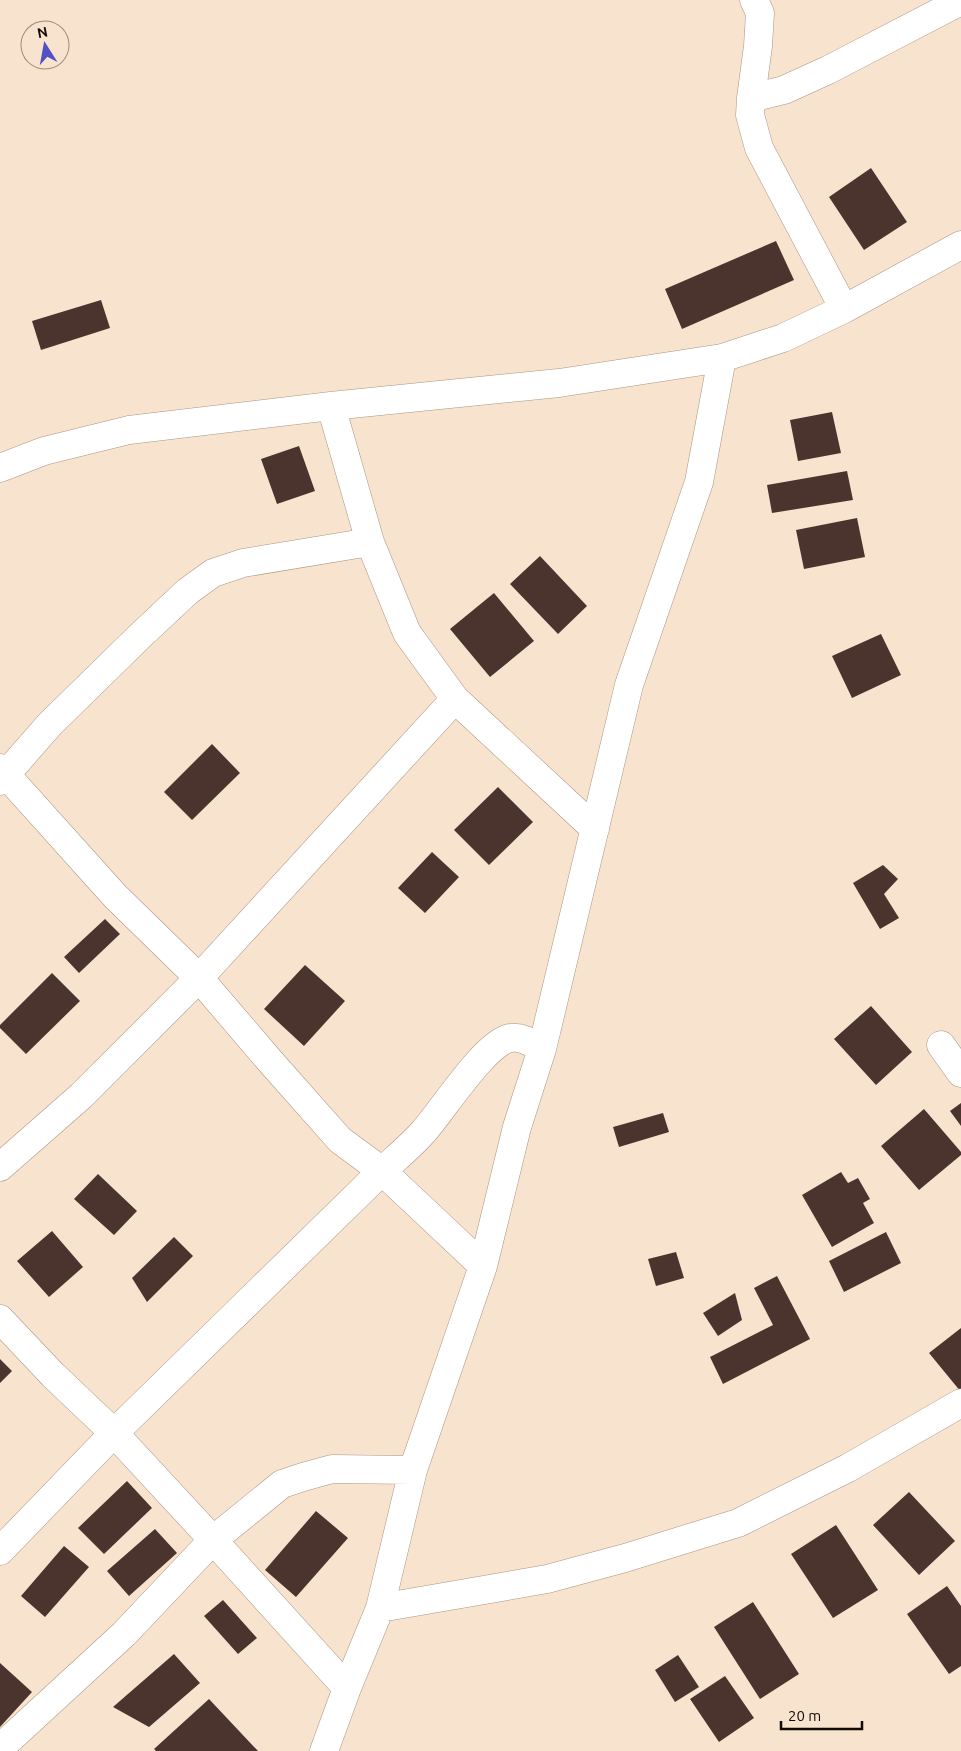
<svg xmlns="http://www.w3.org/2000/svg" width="961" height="1751" font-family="Ubuntu,sans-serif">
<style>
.building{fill:#4c342e}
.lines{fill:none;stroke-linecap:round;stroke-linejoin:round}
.minor-casing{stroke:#aa9683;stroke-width:29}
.minor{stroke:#fff;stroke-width:28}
</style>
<rect width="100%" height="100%" fill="#f8e3ce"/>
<path class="building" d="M871,168L907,222L864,250L829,197Z
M776,241L794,280L682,329L665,289Z
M101,300L110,328L41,350L32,321Z
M832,412L841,453L798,461L790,420Z
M299,446L315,491L277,504L261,459Z
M847,471L853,500L772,513L767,485Z
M857,518L865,557L804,569L796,530Z
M540,556L587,606L558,634L510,584Z
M494,593L534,641L490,677L450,629Z
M881,634L901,675L852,698L832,656Z
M212,744L240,773L192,820L164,792Z
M498,787L533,822L489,865L454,830Z
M432,852L459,877L425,913L398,888Z
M883,865L898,879L884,894L899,918L880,929L853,883Z
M105,919L120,934L79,973L64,957Z
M305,965L345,1001L304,1046L264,1009Z
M52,973L80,1001L26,1054L0,1028V1025Z
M871,1006L912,1052L876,1085L834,1039Z
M961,1103V1126L950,1111Z
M924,1109L961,1152V1155L919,1190L881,1146Z
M663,1113L669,1132L619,1147L613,1127Z
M841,1172L848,1183L858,1178L870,1199L863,1203L874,1223L832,1247L802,1195Z
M98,1174L137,1211L114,1235L74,1199Z
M52,1231L83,1267L49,1297L17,1261Z
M886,1232L901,1263L844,1292L829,1261Z
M174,1237L193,1256L147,1302L132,1278Z
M676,1252L684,1278L656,1286L648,1259Z
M777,1276L810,1339L723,1384L710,1357L773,1325L754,1288Z
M735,1293L742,1320L718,1336L703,1313Z
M961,1328V1392L929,1353Z
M0,1359L12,1371L0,1383Z
M127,1481L152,1508L104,1554L78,1528Z
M909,1492L955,1541L919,1575L873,1525Z
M316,1511L348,1538L296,1597L265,1570Z
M836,1525L878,1590L833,1618L791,1554Z
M155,1529L177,1553L129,1596L107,1571Z
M64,1546L89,1567L45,1617L21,1596Z
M947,1586L961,1606V1666L949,1674L907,1614Z
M223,1600L257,1638L238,1654L204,1616Z
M753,1602L799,1674L760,1699L714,1627Z
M174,1654L200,1683L149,1727L113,1707Z
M678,1655L699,1687L675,1702L655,1670Z
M0,1663L32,1692L0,1727Z
M725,1676L754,1718L719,1742L690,1699Z
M209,1699L258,1751H156L154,1749Z"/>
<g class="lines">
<defs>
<path id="minor" d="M751,98L758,46L760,13L754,0
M844,309L759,148L750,115L751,98L784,90L828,70L961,1
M331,406L370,542L407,633L455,699L595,829
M0,468L44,451L129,430L331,406L559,383L722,358L783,338L844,309L961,245
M0,768L115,896L199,978L270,1061L340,1140L382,1171L483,1266
M0,781L50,724L141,635L188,591L213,573L243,563L370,542
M941,1045L961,1073
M0,1167L81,1096L199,978L455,699
M0,1319L53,1375L114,1433L213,1540L347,1688
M0,1551L114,1433L382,1171C396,1158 412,1145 424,1131C443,1110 484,1044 510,1038C522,1036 532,1043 542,1049
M380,1608L547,1579L625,1558L738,1523L848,1468L961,1403
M0,1748L124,1634L213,1540L282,1484L303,1477L332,1469L413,1470
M324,1751L347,1688L380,1608L413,1470L483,1266L517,1127L542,1049L629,685L699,482L722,358"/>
</defs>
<use href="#minor" class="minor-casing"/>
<use href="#minor" class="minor"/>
</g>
<g transform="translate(45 45) rotate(349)"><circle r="24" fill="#f8e3ce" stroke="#9c8c7e"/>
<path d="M0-4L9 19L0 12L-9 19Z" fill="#5050c7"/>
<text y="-8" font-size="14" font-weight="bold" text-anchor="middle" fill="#110a05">N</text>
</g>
<path d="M781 1721v8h81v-8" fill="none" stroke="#110a05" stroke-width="2.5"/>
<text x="788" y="1721" font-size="15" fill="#110a05" stroke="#f8e3ce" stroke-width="4" paint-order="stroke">20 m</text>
</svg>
